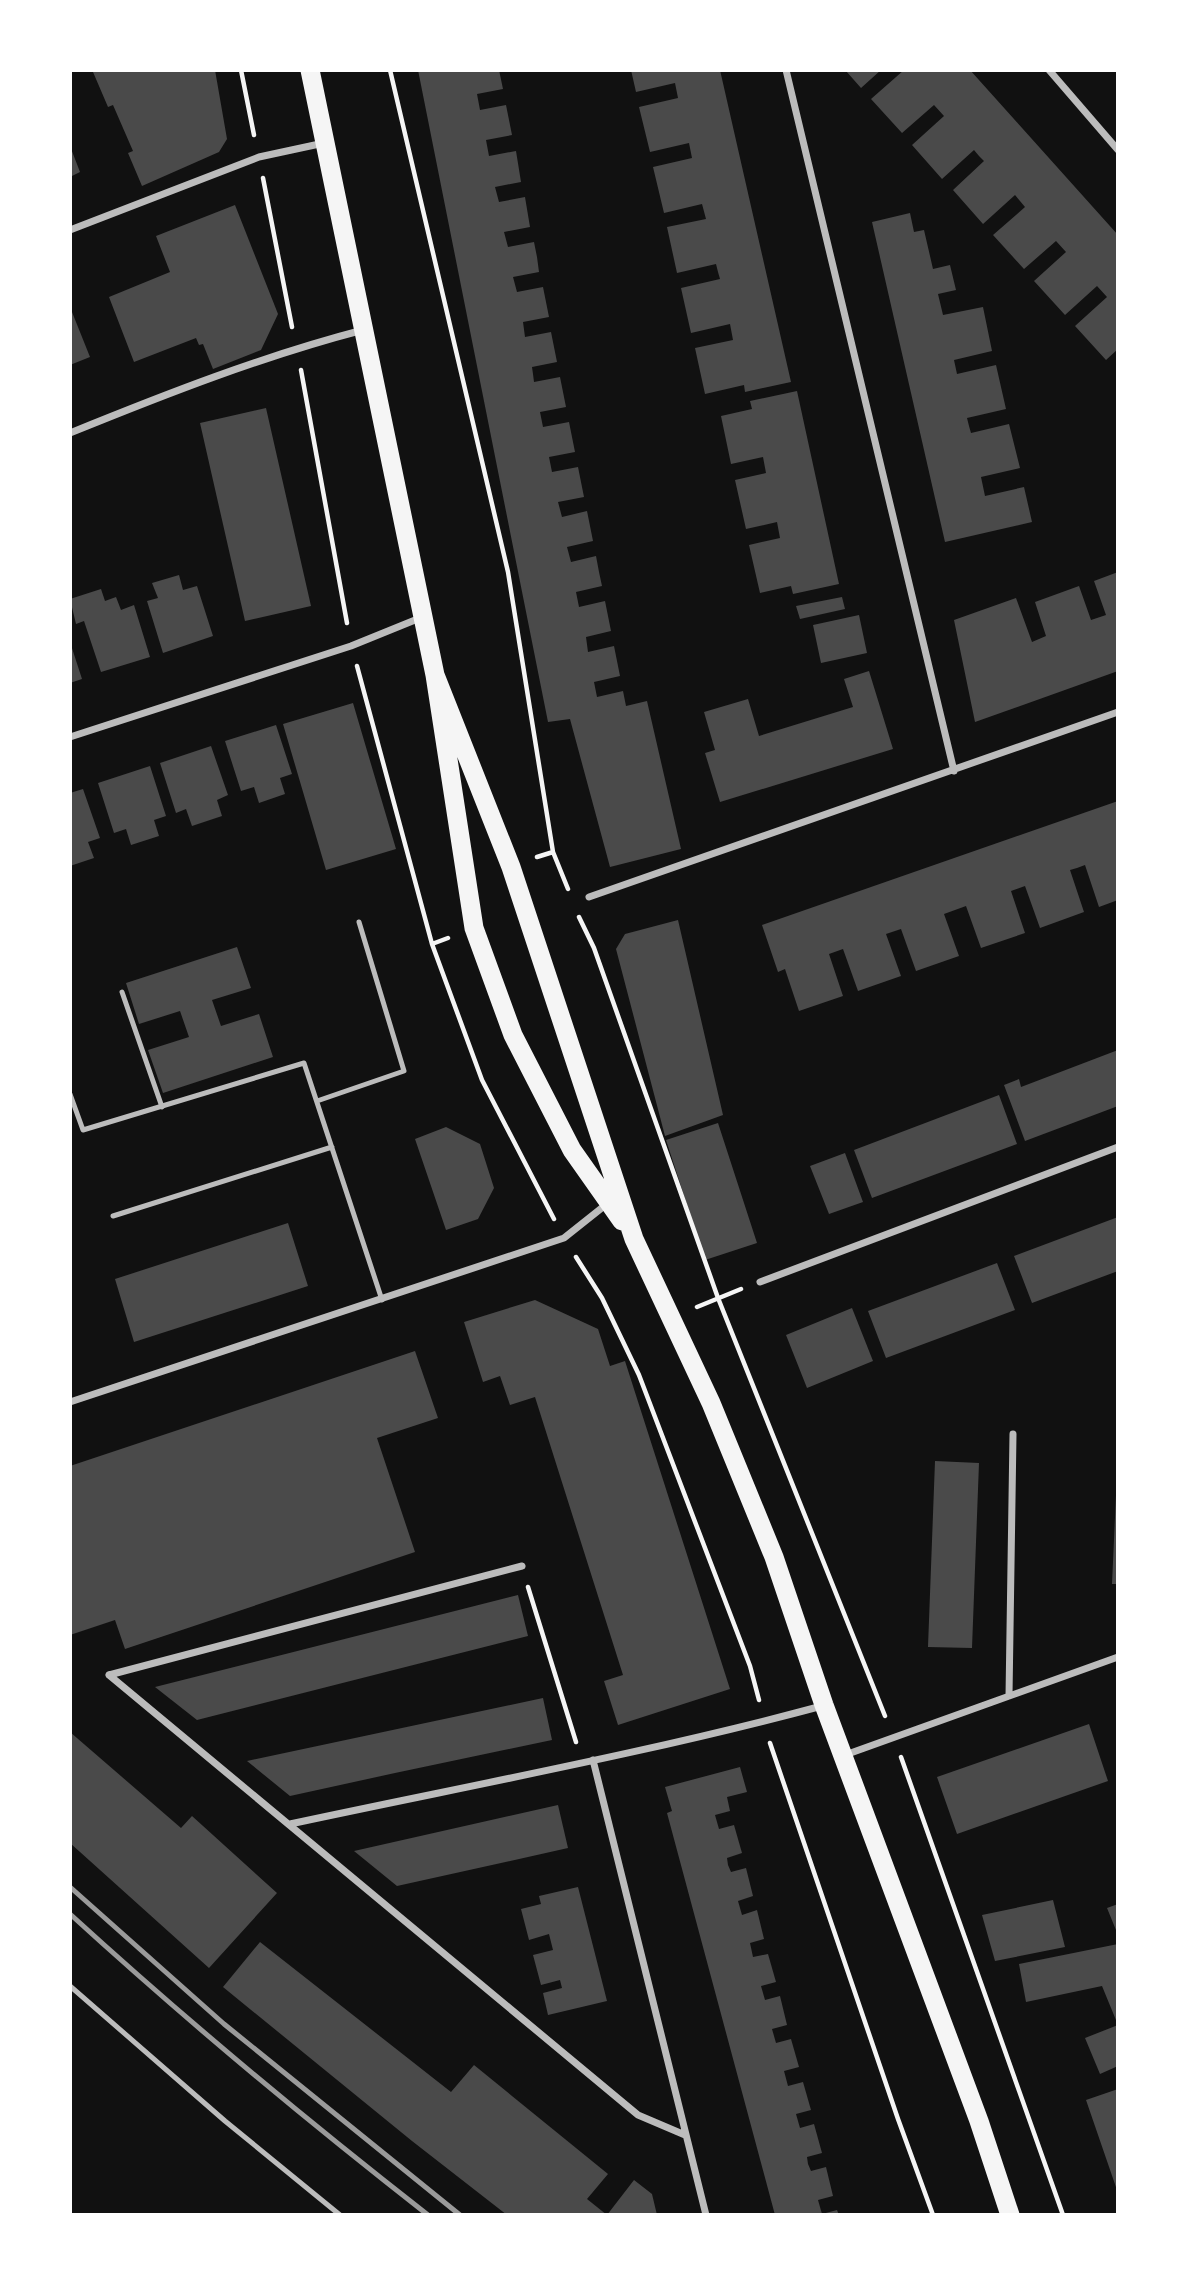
<svg xmlns="http://www.w3.org/2000/svg" width="1188" height="2285" font-family="'Open Sans',sans-serif">
<style>
.building{fill:#4a4a4a}
.lines{fill:none;stroke-linecap:round;stroke-linejoin:round}
.path{stroke:#f5f5f5;stroke-width:4.5}
.service{stroke:#bcbcbc;stroke-width:5}
.minor{stroke:#bcbcbc;stroke-width:7}
.trunk{stroke:#f5f5f5;stroke-width:19}
.rail{stroke:#9a9a9a;stroke-width:5}
</style>
<rect width="100%" height="100%" fill="#111"/>
<path class="building" d="M98,70H215L227,139L219,152L142,186L128,153L133,151L113,105L108,107L93,72Z
M418,70H499L503,89L477,94L480,110L506,105L512,135L486,140L489,156L516,151L521,182L495,187L499,202L525,197L530,227L504,232L508,247L534,242L537,257L539,272L513,277L517,292L543,287L549,317L523,322L525,337L551,332L557,362L532,367L533,374L534,382L560,377L566,407L540,412L543,427L569,422L575,452L549,457L552,472L578,467L584,497L558,502L562,517L587,511L593,541L567,547L571,562L596,556L599,572L602,586L576,592L579,607L605,601L611,631L586,637L588,652L614,646L620,676L594,682L597,697L623,691L626,706L647,701L681,849L610,867L570,719L548,722Z
M631,70H720L791,382L745,392L744,385L705,394L695,348L733,340L730,324L691,333L681,288L720,279L718,272L716,264L677,273L667,227L706,219L702,204L664,213L653,167L692,158L689,143L650,152L639,107L678,98L675,83L636,92Z
M847,70H881L861,88L846,71Z
M904,70H970L1118,235V349L1106,360L1075,326L1107,297L1097,286L1065,315L1034,281L1066,252L1056,241L1024,269L993,235L1025,207L1015,195L983,224L953,190L984,161L979,156L974,150L942,179L912,145L944,116L934,105L902,133L871,99Z
M70,146L80,172L70,177Z
M235,205L278,314L261,350L213,369L203,344L199,345L196,338L134,362L109,297L170,272L156,236Z
M910,213L914,232L924,230L933,269L950,265L956,290L938,294L943,315L983,307L992,351L954,360L957,374L996,365L1006,409L967,418L969,426L971,433L1009,424L1020,468L981,477L985,496L1024,487L1032,522L945,542L872,222Z
M70,307L90,357L70,365Z
M797,391L839,584L793,594L791,586L760,593L749,545L780,538L777,522L746,529L735,480L766,473L763,457L731,464L721,416L752,409L750,401Z
M266,408L311,606L245,621L200,423Z
M1118,572V671L975,722L954,620L1016,598L1032,642L1046,636L1035,602L1079,586L1091,620L1106,615L1094,581Z
M179,575L183,590L197,586L213,636L163,653L147,601L158,598L152,583Z
M101,589L105,601L116,597L121,610L134,605L150,657L101,672L84,621L76,624L70,599Z
M842,597L845,609L800,619L796,606Z
M859,615L867,653L821,663L813,625Z
M70,642L82,679L70,683Z
M869,671L893,749L720,802L705,753L715,750L704,712L748,699L759,736L853,707L844,679Z
M353,703L396,849L326,870L283,724Z
M276,725L292,774L280,778L285,794L259,803L254,787L241,791L225,741Z
M211,746L228,795L217,800L222,816L192,826L186,809L176,813L160,763Z
M150,766L166,816L154,820L159,836L131,845L126,829L114,833L98,783Z
M83,789L100,838L88,842L94,858L70,866V793Z
M1118,801V900L1099,907L1085,865L1077,868L1070,870L1084,912L1040,928L1025,886L1011,891L1025,933L981,948L966,906L944,914L959,956L916,971L901,929L886,934L901,976L858,991L843,949L829,954L843,996L799,1011L785,969L778,972L762,925Z
M678,920L723,1115L665,1136L616,949L625,934Z
M237,947L251,988L212,1000L221,1026L259,1014L273,1057L163,1093L148,1050L189,1037L180,1011L139,1024L126,983Z
M1118,1050V1106L1025,1141L1004,1085L1019,1079L1021,1087Z
M999,1095L1017,1144L872,1198L854,1150Z
M718,1123L757,1243L705,1260L666,1140Z
M446,1127L480,1144L494,1188L478,1219L446,1230L415,1139Z
M845,1153L863,1202L829,1214L810,1166Z
M1118,1217V1271L1032,1303L1014,1256Z
M288,1223L308,1286L134,1342L115,1279Z
M997,1263L1015,1310L886,1358L868,1311Z
M535,1300L598,1329L610,1366L625,1361L730,1689L618,1725L604,1681L623,1675L535,1397L510,1405L500,1376L483,1382L464,1322Z
M852,1308L873,1361L807,1388L786,1335Z
M415,1351L438,1418L377,1438L415,1552L125,1649L115,1620L70,1635V1466Z
M935,1461L979,1463L972,1648L928,1647Z
M1116,1495H1118V1584H1112Z
M518,1595L528,1636L374,1675L197,1720L155,1687Z
M543,1698L552,1740L395,1773L290,1796L247,1761Z
M1089,1724L1108,1781L957,1834L937,1777Z
M70,1732L181,1828L192,1816L277,1893L209,1968L70,1843Z
M740,1767L747,1792L727,1797L730,1811L715,1815L719,1829L734,1825L742,1853L727,1858L728,1865L731,1872L746,1868L753,1896L738,1901L742,1915L757,1910L764,1939L750,1943L753,1957L768,1954L776,1982L761,1986L765,2000L780,1996L787,2025L772,2029L776,2043L791,2039L799,2067L784,2071L788,2086L803,2082L811,2110L796,2114L800,2128L814,2124L822,2153L807,2157L808,2164L811,2171L826,2167L833,2196L818,2200L822,2214L837,2210L839,2215H775L667,1813L672,1811L665,1787Z
M558,1805L568,1848L501,1863L397,1886L354,1851Z
M578,1887L607,2001L548,2015L543,1993L562,1988L560,1980L541,1985L533,1955L553,1950L549,1934L529,1940L521,1909L541,1904L539,1896Z
M1053,1900L1065,1947L995,1961L982,1915Z
M1118,1904V1935L1107,1908Z
M260,1942L451,2092L474,2065L608,2174L587,2199L607,2215L634,2180L652,2194L657,2215H507L412,2141L223,1987Z
M1118,1944V2066L1100,2074L1085,2038L1118,2025L1102,1986L1026,2002L1019,1964Z
M1118,2089V2193L1086,2100Z"/>
<g class="lines">
<path class="path" d="M241,70L254,135
M390,70L508,572L553,852
M263,178L292,327
M301,370L347,623
M357,666L432,944L482,1080L554,1219
M537,857L553,852L568,889
M579,917L594,948L718,1298L885,1716
M432,944L448,938
M576,1257L602,1298L639,1375L750,1666L759,1700
M697,1307L741,1289
M528,1587L576,1742
M770,1743L898,2119L933,2215
M901,1757L1063,2215"/>
<path class="service" d="M122,992L162,1107
M70,1094L83,1130L304,1063L382,1300
M317,1101L404,1071L359,922
M113,1216L332,1147
M70,1986L225,2121L340,2215"/>
<path class="minor" d="M786,70L954,771
M1049,70L1118,150
M70,230L259,157L324,143
M70,433C166,394 263,356 363,330
M70,737L351,646L420,618
M589,897L1118,712
M760,1282L1118,1147
M70,1402L564,1238L608,1203
M109,1675L638,2115L685,2135
M109,1675L522,1566
M1009,1696L1013,1434
M845,1755L1118,1657
M593,1760L706,2215
M290,1824C467,1786 647,1753 822,1706"/>
<path class="trunk" d="M310,70L435,675L474,928L513,1035L572,1150L622,1221
M435,675L511,867L634,1239L711,1403L774,1557L824,1705L979,2121L1010,2215"/>
<path class="rail" d="M70,1887L224,2024L460,2215
M70,1914C185,2019 305,2119 428,2215"/>
</g>
<rect width="1188" height="2285" fill="none" stroke="#ffffff" stroke-width="144"/>
</svg>
